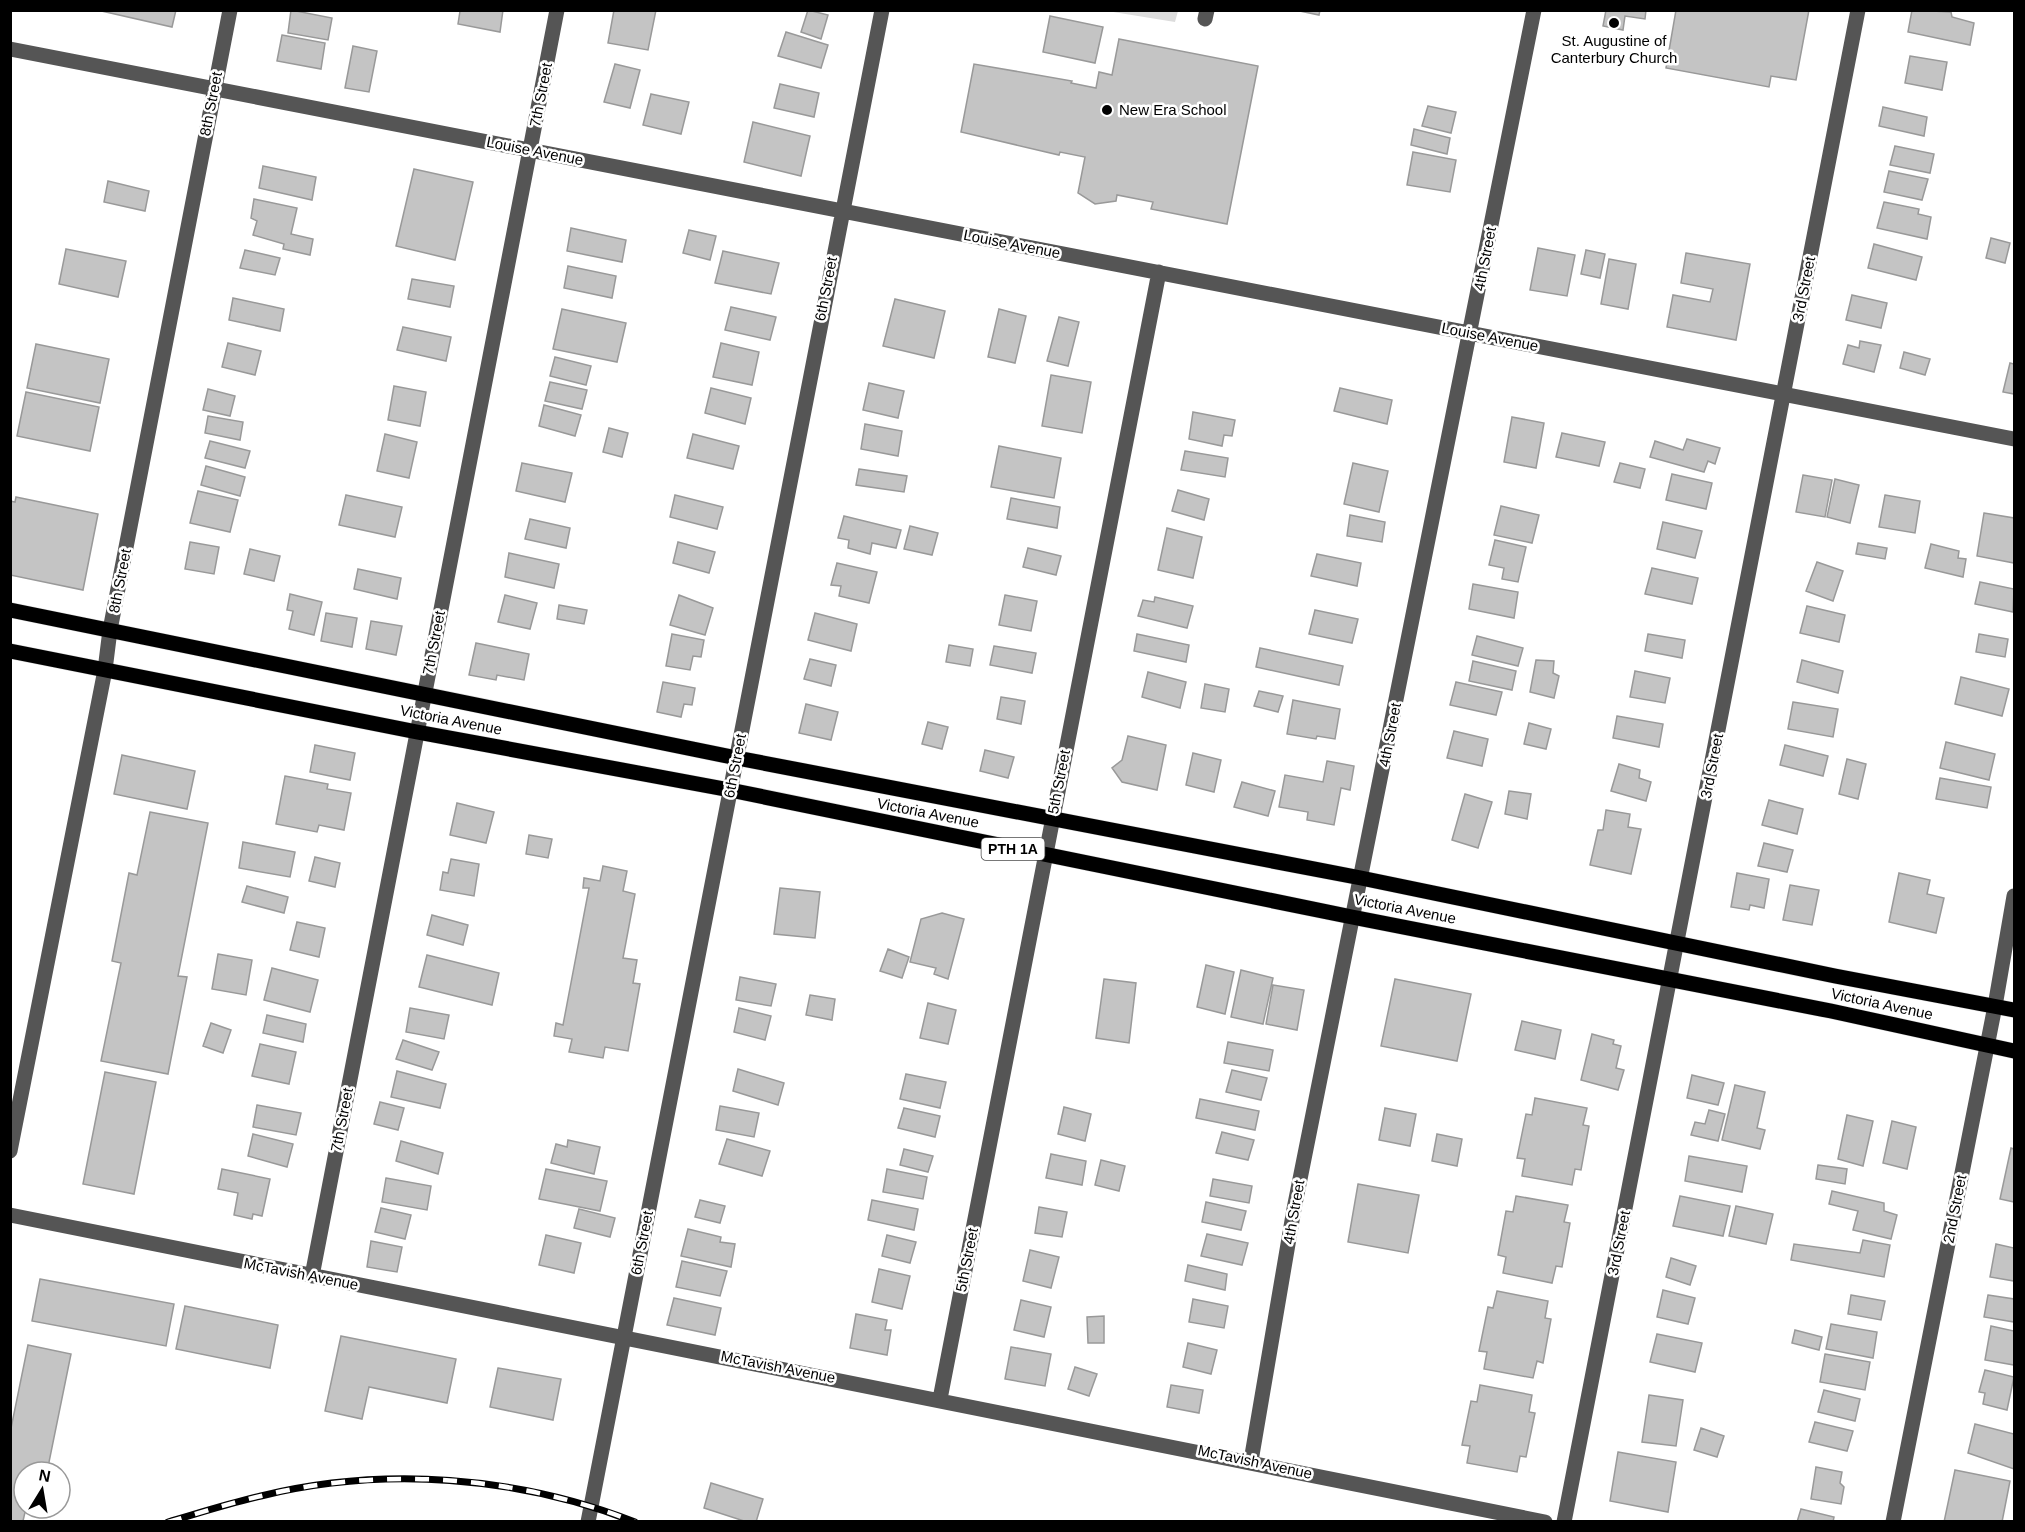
<svg xmlns="http://www.w3.org/2000/svg" width="2025" height="1532" font-family="Helvetica,sans-serif">
<style>
.green{fill:#dcdcdc}
.building{fill:#c4c4c4;stroke:#999;stroke-width:1.5}
.lines{fill:none;stroke-linecap:round;stroke-linejoin:round}
.major-casing{stroke:#dbdbdb;stroke-width:16}
.minor{stroke:#555;stroke-width:15}
.major{stroke:#000;stroke-width:15}
.rail-casing{stroke:#000;stroke-width:7}
.rail{stroke:#fff;stroke-width:4.5;stroke-dasharray:14;stroke-linecap:butt}
.poi-dot{fill:#000;stroke:#fff;stroke-width:2}
.labels{text-anchor:middle;stroke-width:5;stroke-linejoin:round;paint-order:stroke}
.shield{fill:#fff;stroke:#4c4c4c;stroke-width:1.5}
.shield-label{font-size:14px;font-weight:bold;fill:#000}
.poi-label{font-size:15px;fill:#000;stroke:#fff}
.street-label{font-size:15px;fill:#000;stroke:#fff}
</style>
<rect width="100%" height="100%" fill="#fff"/>
<path class="green" d="M1107,11H1178L1175,22Z"/>
<path class="building" d="M97,10H176L172,27Z
M291,10L332,18L328,40L288,33Z
M457,10H503L500,32L458,24L460,11Z
M614,10H656L648,50L608,43Z
M808,10L828,15L821,39L801,32Z
M1295,10H1320L1319,15Z
M1606,10H1646L1645,19L1625,16L1623,30L1603,26Z
M1676,10H1809L1796,80L1771,76L1769,87L1666,68Z
M1912,10L1951,12L1952,17L1974,23L1970,45L1908,32Z
M1050,16L1103,27L1095,63L1043,52Z
M786,32L828,45L821,68L778,56Z
M282,35L325,43L321,69L277,61Z
M1119,39L1258,66L1227,224L1151,209L1153,202L1117,195L1116,201L1095,204L1078,193L1085,157L1060,152L1059,155L961,132L974,64L1072,81L1071,83L1096,88L1099,72L1112,75Z
M353,46L377,51L369,92L345,88Z
M1910,56L1947,62L1942,90L1905,83Z
M615,64L640,70L630,108L604,102Z
M780,84L819,93L814,117L774,108Z
M651,94L689,102L681,134L643,125Z
M1428,106L1456,112L1451,133L1422,126Z
M1883,107L1927,117L1924,136L1879,126Z
M753,122L810,136L801,176L744,162Z
M1414,129L1450,138L1447,154L1411,145Z
M1895,146L1934,154L1930,173L1890,165Z
M1413,152L1456,160L1450,192L1407,185Z
M263,166L316,177L312,200L259,188Z
M414,169L473,182L455,260L396,246Z
M1889,171L1928,179L1922,200L1884,192Z
M108,181L149,191L145,211L104,202Z
M254,199L297,208L291,234L313,239L310,255L283,249L284,244L253,235L257,221L251,218Z
M1884,202L1919,209L1918,214L1931,217L1927,239L1877,228Z
M571,228L626,240L622,262L567,251Z
M689,230L716,236L710,260L683,253Z
M1991,238L2010,243L2005,263L1986,258Z
M1874,244L1922,257L1916,280L1868,268Z
M1538,248L1575,255L1567,296L1530,290Z
M66,249L126,261L118,297L59,284Z
M245,250L280,258L275,275L240,268Z
M1586,250L1605,254L1600,278L1581,274Z
M723,251L779,263L771,294L715,283Z
M1686,253L1750,264L1736,340L1667,327L1673,295L1710,302L1713,289L1681,283Z
M1609,259L1636,264L1628,309L1601,304Z
M568,266L616,276L612,298L564,288Z
M412,279L454,286L450,307L408,299Z
M1852,295L1887,303L1881,328L1846,320Z
M233,298L284,309L280,331L229,320Z
M895,299L945,311L934,358L883,346Z
M731,307L776,317L770,340L725,330Z
M562,309L626,323L617,362L553,349Z
M999,309L1026,316L1015,363L988,357Z
M1059,317L1079,322L1068,366L1047,361Z
M403,327L451,337L446,361L397,350Z
M1860,341L1881,345L1874,372L1843,364L1848,345L1859,348Z
M228,343L261,351L255,375L222,367Z
M721,343L759,352L752,385L713,377Z
M36,344L109,359L100,403L27,388Z
M1904,352L1930,359L1925,375L1900,368Z
M555,357L591,366L586,385L550,376Z
M2010,363L2014,364V394L2003,392Z
M1051,375L1091,382L1082,433L1042,426Z
M550,382L587,390L582,409L545,401Z
M869,383L904,391L898,418L863,410Z
M394,386L426,392L420,426L388,420Z
M711,388L751,398L745,424L705,413Z
M1340,388L1392,400L1387,424L1334,411Z
M208,389L235,396L230,416L203,410Z
M26,392L99,407L90,451L17,436Z
M544,405L581,415L575,436L539,426Z
M1193,412L1235,420L1232,436L1224,435L1222,446L1189,439Z
M208,416L243,422L240,440L205,433Z
M1512,417L1544,423L1536,468L1504,462Z
M865,424L902,431L898,456L861,449Z
M609,428L628,433L622,457L603,452Z
M1562,433L1605,442L1599,466L1556,457Z
M385,434L417,442L409,478L377,471Z
M693,434L739,446L733,469L687,458Z
M1687,439L1720,448L1715,464L1708,461L1704,472L1650,457L1655,441L1683,450Z
M210,441L250,451L245,468L205,458Z
M999,446L1061,458L1054,498L991,487Z
M1185,451L1228,458L1225,477L1181,470Z
M522,463L572,473L565,502L516,491Z
M1353,463L1388,471L1379,512L1344,504Z
M1620,463L1645,469L1640,488L1614,482Z
M206,466L245,477L240,496L201,485Z
M859,469L907,476L904,492L856,485Z
M1672,474L1712,483L1706,509L1666,500Z
M1803,475L1832,480L1825,517L1796,512Z
M1835,479L1859,485L1850,523L1827,517Z
M1178,490L1209,499L1204,520L1172,511Z
M198,491L238,500L230,532L190,523Z
M346,495L402,507L395,537L339,525Z
M675,495L723,507L717,529L670,517Z
M1885,495L1920,501L1915,533L1879,527Z
M16,497L98,514L83,590L10,575V501L15,502Z
M1011,498L1060,507L1057,528L1007,519Z
M1501,506L1539,515L1532,543L1494,535Z
M1984,513L2014,518V563L1977,556Z
M1350,515L1385,522L1382,542L1347,536Z
M844,516L901,530L896,548L872,543L870,554L848,548L849,540L838,538Z
M530,519L570,528L566,548L525,539Z
M1663,522L1702,531L1695,558L1657,549Z
M910,526L938,533L932,555L904,549Z
M1167,528L1202,537L1193,578L1158,570Z
M1495,540L1526,547L1518,582L1502,579L1504,568L1489,565Z
M190,542L219,547L214,574L185,569Z
M678,542L715,552L709,573L673,563Z
M1858,543L1887,548L1885,559L1856,554Z
M1931,544L1959,551L1958,558L1966,559L1963,577L1925,568Z
M1028,548L1061,556L1056,575L1023,567Z
M250,549L280,556L274,581L244,574Z
M509,553L559,564L554,588L505,577Z
M1317,554L1361,563L1357,586L1311,576Z
M1817,562L1843,571L1833,601L1806,591Z
M837,563L877,572L869,603L839,596L841,586L831,585Z
M1652,568L1698,578L1692,604L1645,594Z
M358,569L401,578L397,599L354,589Z
M1980,582L2014,589L2013,612L1975,604Z
M1473,584L1518,592L1514,618L1469,609Z
M290,594L322,602L314,635L289,629L293,611L287,610Z
M505,595L537,603L530,629L498,622Z
M679,595L713,608L705,635L670,625Z
M1005,595L1037,601L1031,631L999,625Z
M1155,597L1193,606L1187,628L1138,616L1143,600L1154,602Z
M559,605L587,610L584,624L557,619Z
M1807,606L1845,615L1839,642L1800,633Z
M1315,610L1358,619L1352,643L1309,634Z
M326,613L357,618L352,647L321,641Z
M815,613L857,624L851,651L808,640Z
M371,621L402,626L396,655L366,649Z
M672,634L704,640L701,657L693,656L690,670L666,666Z
M1137,634L1189,645L1186,662L1134,651Z
M1648,634L1685,640L1682,658L1645,651Z
M1979,634L2008,639L2005,657L1976,652Z
M1477,636L1523,648L1518,666L1472,655Z
M476,643L529,654L524,680L497,675L496,680L469,675Z
M949,645L973,649L970,666L946,662Z
M994,646L1036,653L1032,673L990,665Z
M1260,648L1343,666L1339,685L1256,667Z
M810,659L836,665L831,686L804,679Z
M1536,660L1554,661L1553,673L1559,676L1554,698L1530,692Z
M1802,660L1843,671L1838,693L1797,682Z
M1473,661L1516,671L1512,690L1469,681Z
M1635,671L1670,678L1665,703L1630,697Z
M1148,672L1186,682L1180,708L1142,697Z
M1961,677L2009,689L2002,716L1955,704Z
M663,682L695,688L692,705L684,704L681,717L657,712Z
M1456,682L1502,692L1496,715L1450,705Z
M1205,684L1229,689L1225,712L1201,708Z
M1259,691L1283,696L1278,712L1254,706Z
M1001,697L1025,701L1021,724L997,719Z
M1293,700L1340,709L1335,739L1317,736L1316,739L1287,734Z
M1793,702L1838,709L1833,737L1788,729Z
M806,704L838,712L831,740L799,733Z
M1617,716L1663,724L1659,747L1613,738Z
M928,722L948,727L942,749L922,744Z
M1529,723L1551,729L1546,749L1524,744Z
M1454,731L1488,739L1482,766L1447,758Z
M1128,736L1166,745L1157,790L1122,782L1112,768L1122,760Z
M1946,742L1995,754L1989,780L1940,768Z
M315,745L355,753L350,780L310,772Z
M1785,745L1828,756L1823,776L1780,765Z
M985,750L1014,757L1008,778L980,771Z
M1193,753L1221,760L1214,792L1186,785Z
M122,755L195,771L187,809L114,794Z
M1847,759L1866,764L1858,799L1839,794Z
M1327,761L1354,766L1350,790L1341,788L1334,825L1307,820L1308,812L1279,807L1285,775L1323,782Z
M1619,764L1640,770L1639,778L1651,782L1646,801L1611,791Z
M285,776L328,784L327,789L351,793L344,830L319,825L317,832L276,824Z
M1940,778L1991,787L1987,808L1936,799Z
M1242,782L1275,791L1268,816L1234,807Z
M1509,791L1531,794L1527,819L1505,814Z
M1465,794L1492,802L1478,848L1452,840Z
M1769,800L1803,809L1797,834L1762,825Z
M457,803L494,812L486,843L450,835Z
M1606,810L1630,814L1628,827L1641,829L1631,874L1590,865L1598,830H1603Z
M150,812L208,823L178,976L187,977L168,1074L101,1061L121,963L112,961L129,873L137,875Z
M529,835L552,839L548,858L526,854Z
M243,842L295,852L290,877L239,868Z
M1764,843L1793,850L1787,872L1758,866Z
M315,857L340,863L335,887L309,881Z
M451,859L479,864L474,896L440,890L443,872L448,873Z
M603,866L627,871L623,891L635,894L623,958L637,960L633,983L640,984L628,1051L605,1047L603,1058L569,1052L572,1039L554,1036L556,1023L563,1025L589,888H583L584,878L600,881Z
M1737,873L1769,879L1764,908L1750,905L1749,910L1731,907Z
M1899,873L1930,880L1927,894L1944,898L1936,933L1889,922Z
M1790,885L1819,890L1812,925L1783,920Z
M247,886L288,897L284,913L242,902Z
M780,888L820,892L815,938L774,934Z
M942,913L964,919L948,979L934,974L936,968L910,962L921,919Z
M432,915L468,925L463,945L427,935Z
M297,922L325,928L319,957L290,950Z
M888,949L909,957L902,978L880,971Z
M218,954L252,960L246,995L212,989Z
M427,955L499,973L492,1005L419,987Z
M1206,965L1234,972L1225,1014L1197,1007Z
M272,968L318,980L310,1012L264,1000Z
M1241,970L1273,978L1263,1024L1231,1017Z
M740,977L776,984L771,1006L736,1000Z
M1104,979L1136,983L1129,1043L1096,1038Z
M1395,979L1471,994L1457,1061L1381,1046Z
M1273,985L1304,990L1297,1030L1266,1024Z
M810,995L835,999L832,1020L806,1015Z
M928,1003L956,1010L948,1044L920,1038Z
M410,1008L449,1015L444,1039L406,1032Z
M739,1008L771,1016L765,1040L734,1032Z
M267,1015L306,1024L303,1042L263,1033Z
M1522,1021L1561,1030L1555,1059L1515,1050Z
M211,1023L231,1030L223,1053L203,1046Z
M1592,1034L1614,1040L1613,1044L1621,1046L1616,1068L1624,1070L1618,1090L1581,1080Z
M403,1040L439,1052L432,1070L396,1059Z
M1228,1042L1273,1050L1269,1071L1224,1063Z
M260,1044L296,1052L289,1084L252,1076Z
M738,1069L784,1083L778,1105L733,1091Z
M1232,1070L1267,1078L1261,1100L1226,1092Z
M397,1071L446,1084L440,1108L391,1097Z
M105,1072L156,1082L134,1194L83,1184Z
M906,1074L946,1082L940,1108L900,1099Z
M1692,1075L1724,1083L1718,1105L1687,1098Z
M1735,1085L1765,1092L1757,1128L1765,1130L1760,1149L1722,1140Z
M1535,1098L1587,1108L1583,1125L1589,1126L1581,1170L1575,1169L1572,1185L1522,1176L1525,1159L1517,1158L1526,1114L1532,1115Z
M1200,1099L1259,1111L1255,1130L1196,1118Z
M380,1102L404,1108L398,1130L374,1124Z
M257,1105L301,1113L296,1135L253,1127Z
M720,1106L759,1113L754,1137L716,1130Z
M1064,1107L1091,1114L1085,1141L1058,1134Z
M904,1108L940,1116L935,1137L898,1128Z
M1385,1108L1416,1114L1410,1146L1379,1140Z
M1709,1110L1725,1114L1718,1141L1691,1135L1695,1122L1705,1124Z
M1847,1115L1873,1121L1863,1166L1838,1159Z
M1892,1121L1916,1127L1907,1169L1883,1163Z
M1222,1132L1254,1140L1248,1160L1216,1153Z
M253,1134L293,1144L287,1167L248,1156Z
M1437,1134L1462,1139L1457,1166L1432,1161Z
M727,1139L770,1151L762,1176L719,1164Z
M568,1140L600,1147L594,1174L551,1163L556,1144L567,1147Z
M401,1141L443,1153L438,1174L396,1161Z
M2011,1148L2014,1149V1202L2000,1199Z
M904,1149L933,1156L928,1172L900,1165Z
M1051,1154L1086,1161L1082,1185L1046,1178Z
M1689,1156L1747,1166L1742,1192L1685,1181Z
M1101,1160L1125,1166L1119,1191L1095,1185Z
M1818,1165L1847,1169L1845,1184L1816,1179Z
M222,1169L270,1179L262,1216L253,1214L252,1219L234,1215L238,1193L218,1189Z
M546,1169L607,1181L600,1211L539,1199Z
M887,1169L927,1177L923,1199L883,1192Z
M386,1178L431,1186L427,1210L382,1202Z
M1213,1179L1252,1186L1249,1203L1210,1196Z
M1358,1184L1419,1195L1408,1253L1348,1242Z
M1832,1191L1884,1203V1211L1897,1215L1891,1239L1853,1230L1858,1211L1829,1204Z
M1516,1196L1568,1205L1564,1222L1570,1223L1562,1267L1556,1266L1552,1283L1503,1273L1506,1257L1498,1255L1506,1211L1513,1212Z
M1680,1196L1730,1206L1723,1236L1673,1226Z
M700,1200L725,1206L720,1223L695,1217Z
M872,1200L918,1209L914,1230L868,1220Z
M1206,1202L1246,1211L1241,1230L1202,1222Z
M1736,1206L1773,1214L1766,1244L1729,1236Z
M1039,1207L1067,1212L1062,1237L1035,1233Z
M381,1208L411,1215L405,1239L375,1232Z
M579,1209L615,1218L610,1237L574,1228Z
M688,1229L721,1237L720,1242L735,1244L731,1267L681,1256Z
M1207,1234L1248,1243L1242,1265L1201,1256Z
M546,1235L581,1243L574,1273L539,1265Z
M887,1235L916,1242L910,1263L882,1256Z
M1863,1240L1890,1245L1884,1277L1791,1260L1794,1244L1860,1253Z
M371,1241L402,1247L397,1272L367,1267Z
M1996,1244L2014,1248V1281L1990,1277Z
M1030,1250L1059,1257L1051,1288L1023,1281Z
M1671,1258L1696,1266L1690,1285L1666,1277Z
M682,1261L727,1271L720,1296L676,1287Z
M1188,1265L1227,1274L1225,1290L1185,1281Z
M879,1269L910,1276L902,1309L872,1302Z
M40,1279L174,1304L166,1346L32,1321Z
M1663,1290L1695,1298L1688,1324L1657,1317Z
M1497,1291L1548,1301L1545,1318L1551,1319L1543,1363L1537,1361L1533,1378L1484,1369L1487,1352L1479,1351L1488,1307L1493,1308Z
M1851,1295L1885,1301L1881,1320L1848,1314Z
M1988,1295L2014,1299V1322L1984,1317Z
M674,1298L721,1308L715,1335L667,1325Z
M1193,1299L1228,1306L1224,1328L1189,1322Z
M1021,1300L1051,1307L1044,1337L1014,1330Z
M185,1306L278,1325L270,1368L176,1349Z
M856,1314L887,1320L885,1330H891L887,1355L850,1348Z
M1104,1316V1343H1088L1087,1317Z
M1831,1324L1877,1332L1873,1358L1826,1349Z
M1991,1326L2014,1331V1365L1985,1360Z
M1795,1330L1822,1337L1819,1350L1792,1343Z
M1657,1334L1702,1343L1695,1372L1650,1362Z
M341,1336L456,1359L447,1403L369,1387L362,1419L325,1411Z
M1188,1343L1217,1350L1211,1374L1183,1367Z
M28,1345L71,1354L47,1472H24L26,1508L23,1521L10,1522V1433Z
M1011,1347L1051,1354L1045,1386L1005,1379Z
M1825,1354L1870,1362L1865,1390L1820,1382Z
M1075,1367L1097,1374L1089,1396L1068,1389Z
M498,1368L561,1379L553,1420L490,1407Z
M1985,1370L2014,1377L2007,1410L1983,1404L1985,1393L1979,1392Z
M1171,1385L1203,1390L1199,1413L1167,1407Z
M1480,1385L1532,1395L1529,1412L1535,1413L1526,1457L1520,1456L1517,1472L1467,1463L1470,1446L1462,1445L1471,1401L1477,1402Z
M1824,1390L1860,1399L1855,1421L1818,1412Z
M1649,1395L1683,1400L1676,1446L1642,1442Z
M1815,1422L1853,1431L1847,1451L1809,1442Z
M1975,1424L2014,1434V1469L1968,1453Z
M1701,1428L1724,1436L1717,1457L1694,1450Z
M1618,1452L1676,1462L1668,1512L1610,1501Z
M1816,1467L1842,1472L1840,1483L1844,1487L1841,1504L1811,1499Z
M1955,1470L2010,1481L2002,1522H1944Z
M711,1483L763,1499L756,1522H747L704,1508Z
M1801,1509L1834,1517L1833,1522H1797Z"/>
<g class="lines">
<defs>
<path id="major" d="M10,610L737,758L1361,878L1835,976L2014,1010
M10,651L417,732L730,790L1352,917L1831,1011L2014,1051"/>
</defs>
<use href="#major" class="major-casing"/>
<path class="minor" d="M1205,19L1207,10
M10,49L2014,439
M10,1151L105,670L110,630L230,10
M10,1215L1545,1522
M312,1276L557,10
M940,1399L1159,272
M1251,1461L1294,1209L1534,10
M588,1522L882,10
M1564,1522L1858,10
M1893,1522L1995,1006L2014,896"/>
<use href="#major" class="major"/>
<defs>
<path id="rail" d="M168,1522C199,1513 230,1503 261,1496C383,1466 518,1476 635,1522"/>
</defs>
<use href="#rail" class="rail-casing"/>
<use href="#rail" class="rail"/>
</g>
<g class="poi-dot">
<circle cx="1614" cy="23" r="6"/>
<circle cx="1107" cy="110" r="6"/>
</g>
<g class="labels">
<rect class="shield" x="981.5" y="838" width="63" height="22" rx="4.5"/>
<g class="shield-label">
<text x="1013" y="854">PTH 1A</text>
</g>
<g class="poi-label">
<text x="1614" y="46">St. Augustine of<tspan x="1614" dy="17">Canterbury Church</tspan></text>
<text x="1119" y="115" text-anchor="start">New Era School</text>
</g>
<g class="street-label">
<text transform="translate(541 95) rotate(-79)" y="5">7th Street</text>
<text transform="translate(211 104) rotate(-79)" y="5">8th Street</text>
<text transform="translate(535 151) rotate(11)" y="5">Louise Avenue</text>
<text transform="translate(1012 244) rotate(11)" y="5">Louise Avenue</text>
<text transform="translate(1485 259) rotate(-79)" y="5">4th Street</text>
<text transform="translate(826 289) rotate(-79)" y="5">6th Street</text>
<text transform="translate(1804 289) rotate(-79)" y="5">3rd Street</text>
<text transform="translate(1490 337) rotate(11)" y="5">Louise Avenue</text>
<text transform="translate(120 581) rotate(-79)" y="5">8th Street</text>
<text transform="translate(434 643) rotate(-79)" y="5">7th Street</text>
<text transform="translate(451 720) rotate(11)" y="5">Victoria Avenue</text>
<text transform="translate(1390 735) rotate(-79)" y="5">4th Street</text>
<text transform="translate(735 766) rotate(-79)" y="5">6th Street</text>
<text transform="translate(1712 766) rotate(-79)" y="5">3rd Street</text>
<text transform="translate(1059 782) rotate(-79)" y="5">5th Street</text>
<text transform="translate(928 813) rotate(11)" y="5">Victoria Avenue</text>
<text transform="translate(1405 909) rotate(11)" y="5">Victoria Avenue</text>
<text transform="translate(1882 1004) rotate(12)" y="5">Victoria Avenue</text>
<text transform="translate(342 1120) rotate(-79)" y="5">7th Street</text>
<text transform="translate(1955 1209) rotate(-79)" y="5">2nd Street</text>
<text transform="translate(1294 1212) rotate(-80)" y="5">4th Street</text>
<text transform="translate(642 1243) rotate(-79)" y="5">6th Street</text>
<text transform="translate(1619 1243) rotate(-79)" y="5">3rd Street</text>
<text transform="translate(967 1260) rotate(-79)" y="5">5th Street</text>
<text transform="translate(301 1274) rotate(11)" y="5">McTavish Avenue</text>
<text transform="translate(778 1367) rotate(11)" y="5">McTavish Avenue</text>
<text transform="translate(1255 1462) rotate(12)" y="5">McTavish Avenue</text>
</g>
</g>
<rect width="2025" height="1532" fill="none" stroke="#000000" stroke-width="24"/>
<g transform="translate(42 1490) rotate(11)"><circle r="28" fill="#ffffff" stroke="#999999" stroke-width="1.5"/>
<path d="M0-4.5L10 22L0 15L-10 22Z" fill="#000000"/>
<text y="-9" font-size="16" font-weight="bold" text-anchor="middle" fill="#000000">N</text>
</g>
</svg>
